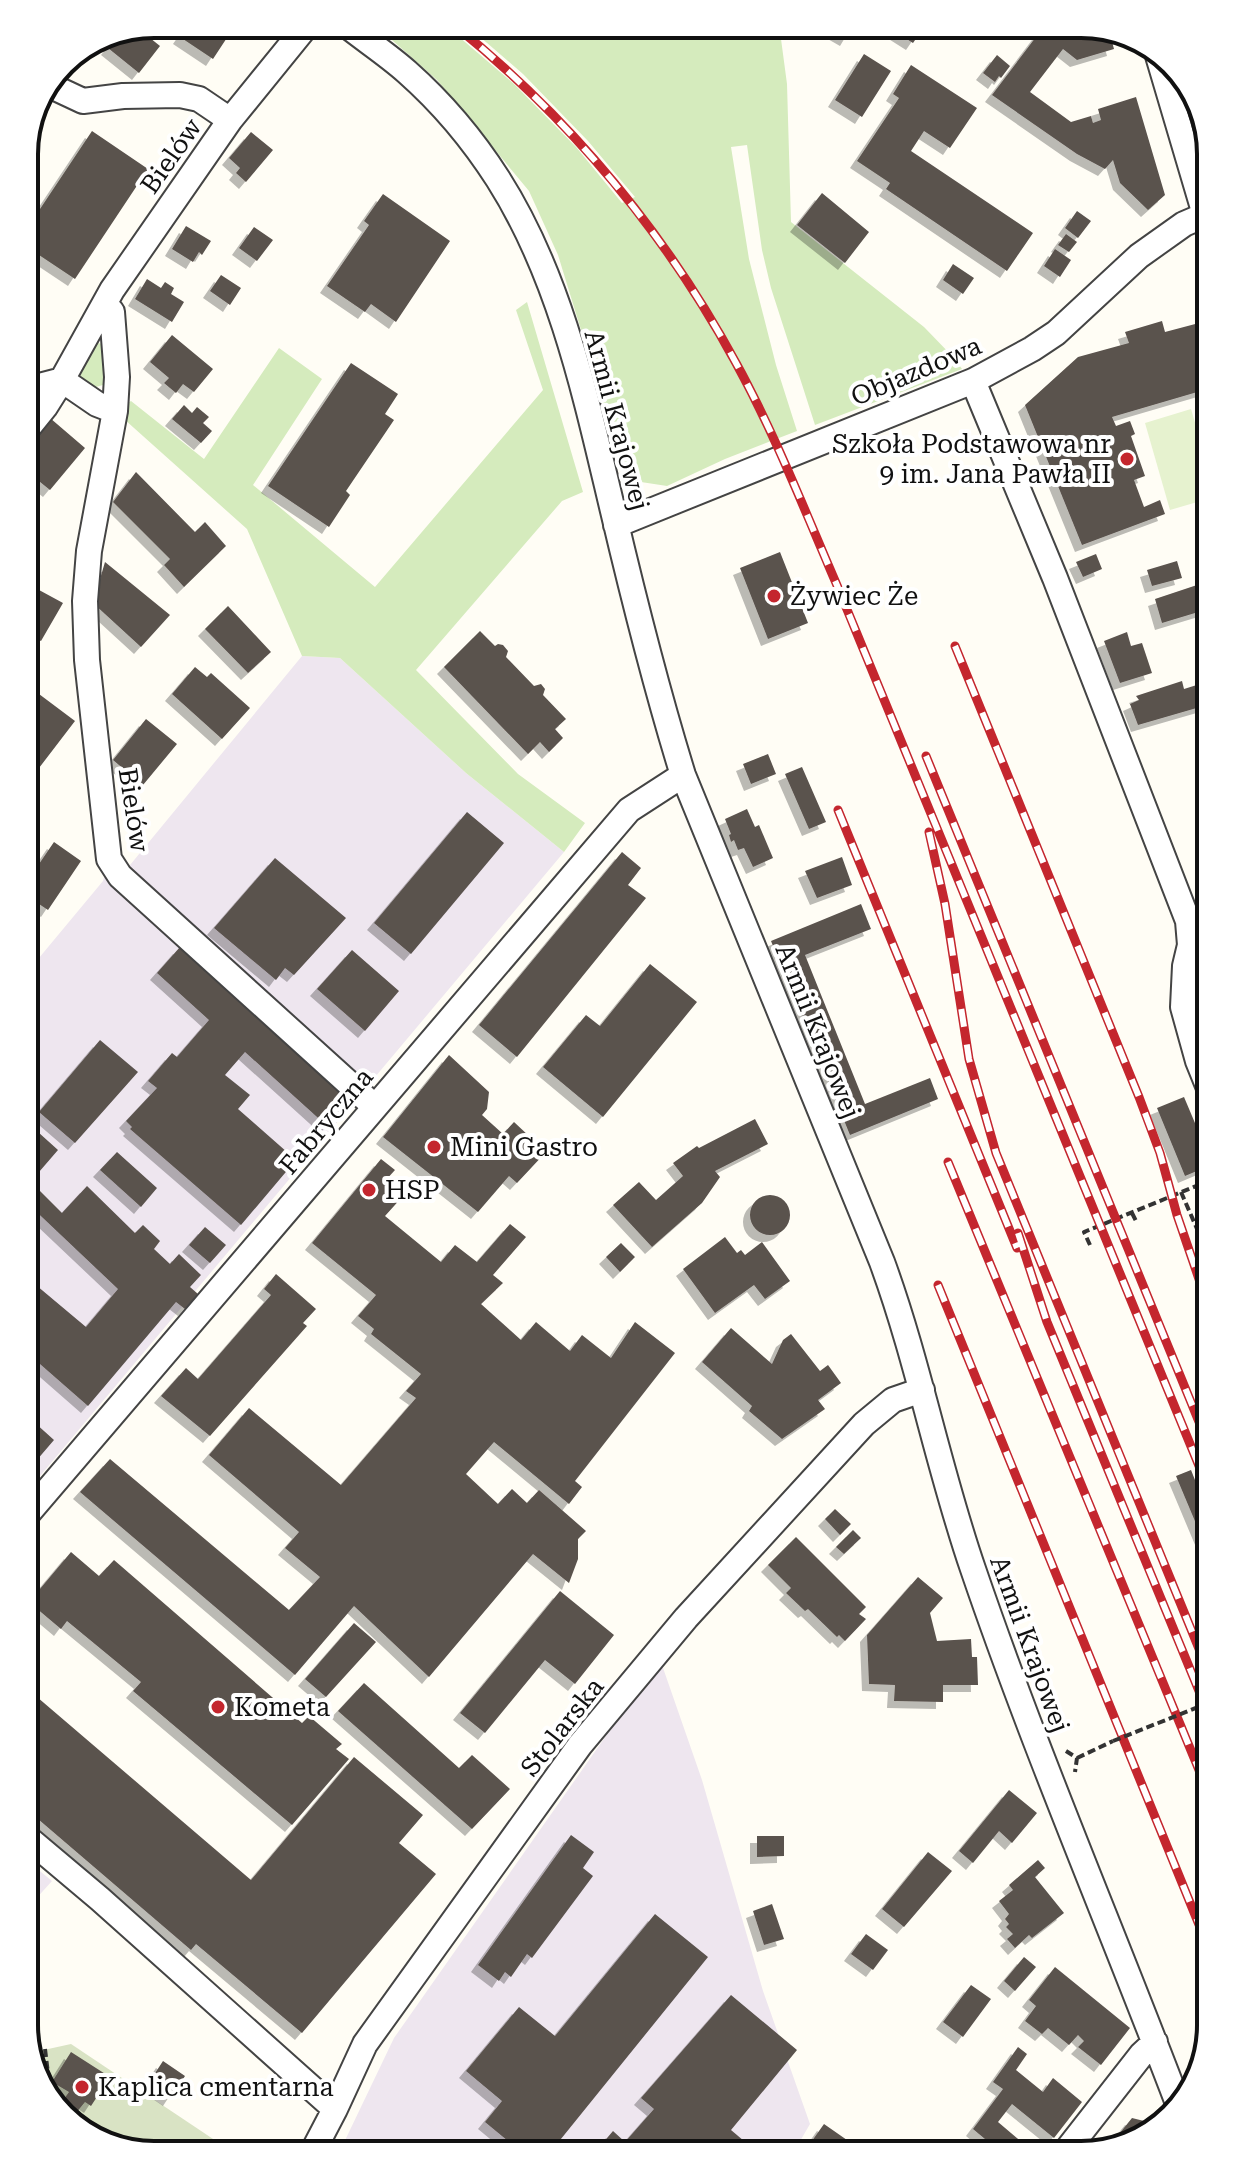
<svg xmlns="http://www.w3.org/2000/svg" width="1235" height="2179" font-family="'Roboto Serif',serif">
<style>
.industrial{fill:#eee6ef}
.green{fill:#d5ebbd}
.cemetery{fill:#d9e3c4}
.pitch{fill:#e6f2cf}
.building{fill:#5a524d;filter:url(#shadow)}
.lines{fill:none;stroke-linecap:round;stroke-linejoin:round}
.minor-casing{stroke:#444;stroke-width:28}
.path{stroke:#333;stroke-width:4;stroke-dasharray:8 4;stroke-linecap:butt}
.minor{stroke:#fff;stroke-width:24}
.rail-casing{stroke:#c4262e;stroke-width:9}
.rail{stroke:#fff;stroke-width:6;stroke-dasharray:18;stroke-linecap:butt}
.path-bridge{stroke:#333;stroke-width:4;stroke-dasharray:8 4;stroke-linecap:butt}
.poi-dot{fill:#c4262e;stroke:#fff;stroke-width:3}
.labels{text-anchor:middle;stroke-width:8;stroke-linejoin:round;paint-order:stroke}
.street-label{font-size:26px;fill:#111;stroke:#fff}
.poi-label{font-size:26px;fill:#111;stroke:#fff;text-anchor:start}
.rim{fill:none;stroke:#111;stroke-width:4}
</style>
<defs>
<filter id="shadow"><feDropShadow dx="-7" dy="7" stdDeviation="0" flood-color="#0004"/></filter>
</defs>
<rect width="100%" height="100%" fill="#fffdf5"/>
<path class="industrial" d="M302,656L340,658L466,773L564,852L24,1495V976L103,881L109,859L121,876Z
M662,1665L702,1780L763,1991L810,2124L792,2155H338L394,2038L608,1733Z
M24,1858L52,1881L24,1912Z"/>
<path class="green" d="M374,24H444L513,83L576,147L622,203L635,197L588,141L523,74L465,24H779L787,84L791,222L924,327L955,359L962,369L815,425L771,288L762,250L747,145L731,147L749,259L776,365L797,431L725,459L667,486L641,482L622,463L558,255L529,191L437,80Z
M527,302L583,492L562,501L416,670L518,774L585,823L564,852L466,773L340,658L302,656L247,529L115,411L131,401L204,459L279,348L322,379L253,485L375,587L543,390L516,310Z
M98,343L102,344L107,379L103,385L92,388L83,382L79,375L94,346Z"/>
<path class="cemetery" d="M71,2044L237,2155H146L82,2133L37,2082L30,2053Z"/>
<path class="pitch" d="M1191,409L1211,477V498L1170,510L1145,423Z"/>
<path class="building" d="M189,24H236L213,59L180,37Z
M828,24H856L847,39L826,27Z
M883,24H926L913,43Z
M1037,24H1090L1109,31L1114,49L1077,60L1063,49L1030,92L1071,122L1091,116L1093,123L1101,120L1098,109L1136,97L1165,195L1148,210L1120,183L1113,160L1105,169L1077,154L992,95L1039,33Z
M140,30L160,46L139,73L108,48L114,41Z
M864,54L891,71L862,117L835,100Z
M997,55L1010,66L1001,78L999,76L995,82L983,73Z
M911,65L977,108L950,148L924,131L911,151L1033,233L1007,271L886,189L890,183L857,161L899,98L893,94Z
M92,131L148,169L75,279L24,245V233Z
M251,132L273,150L246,182L236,173L240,168L229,158Z
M822,193L869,232L845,263L797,225Z
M383,194L450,241L396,322L371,304L365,312L327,286L369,225L364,221Z
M1077,211L1091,221L1078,238L1065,228Z
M186,226L211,241L202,255L199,252L193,262L172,249Z
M254,227L273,240L257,261L239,248Z
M1066,234L1077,242L1069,252L1058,245Z
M1055,249L1071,260L1060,277L1044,266Z
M24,260L33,266L24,278Z
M953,264L974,278L963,294L943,280Z
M221,275L241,288L230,305L210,291Z
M147,279L161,288L165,282L174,288L171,294L184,302L172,322L135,299Z
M1162,321L1165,332L1199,323L1211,365V388L1112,417L1116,426L1130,421L1135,434L1131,436L1145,476L1134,480L1144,507L1160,500L1165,514L1082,545L1025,405L1078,357L1129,343L1125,332Z
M172,335L213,369L194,392L183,384L176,393L164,383L169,378L150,362Z
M351,363L398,394L385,414L394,420L346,491L350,495L329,527L268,486Z
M184,405L192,413L197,407L209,417L203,423L212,431L201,443L172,419Z
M50,418L85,448L50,490L24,469V452Z
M136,472L195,532L205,522L226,546L184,587L164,565L170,559L113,502Z
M780,552L808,623L768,639L740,568Z
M1096,554L1102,569L1083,577L1076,562Z
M1177,561L1182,578L1152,586L1147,570Z
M105,562L170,615L141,647L93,603Z
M28,584L63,603L41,641L24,633V590Z
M1197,585L1205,610L1162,623L1155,599Z
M228,606L271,652L248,673L205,629Z
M1211,610V633H1210L1204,612Z
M480,631L495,646L498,644L503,645L508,651L506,657L534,686L541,684L545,689L543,695L566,719L555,729L563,738L549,752L540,742L528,754L444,667Z
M1127,632L1131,646L1142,643L1152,673L1120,683L1104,641Z
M195,667L207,677L211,673L250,708L222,739L172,694Z
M1182,681L1184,689L1200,684L1207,705L1138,725L1130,704L1139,700L1136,696Z
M31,688L75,721L39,768L24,757V747L28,742L24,739V697Z
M146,719L177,744L143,785L113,760Z
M768,754L776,774L751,784L743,764Z
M802,767L826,822L809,829L785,774Z
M747,809L755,827L759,825L773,858L753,867L744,848L738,850L734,840L731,842L729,835L731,834L725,819Z
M467,812L504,843L411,954L374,923Z
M54,842L81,861L48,910L24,894V886Z
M622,852L641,868L628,885L646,898L517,1057L479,1025Z
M842,857L852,885L817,898L805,871Z
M275,858L346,918L294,975L285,968L276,980L214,928Z
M861,904L871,929L805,955L865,1104L930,1078L938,1099L850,1135L771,941Z
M180,947L351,1100L327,1126L245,1052L225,1075L250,1095L238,1109L296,1160L241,1225L130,1129L132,1127L126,1121L157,1088L148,1081L172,1053L177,1057L209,1020L157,973Z
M352,950L399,991L365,1031L317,989Z
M650,964L697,1002L603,1117L543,1067L586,1015L600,1026Z
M1211,998V1019L1204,1001Z
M100,1040L138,1072L75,1143L39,1112Z
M449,1055L489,1092L487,1109L482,1115L503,1134L514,1122L546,1152L517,1183L509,1176L478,1212L383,1137Z
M1184,1097L1211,1161V1165L1185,1176L1157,1108Z
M755,1119L768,1144L715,1171L720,1177L702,1203L652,1247L613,1205L639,1182L656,1200L683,1176L673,1163L697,1146L699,1148Z
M38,1132L58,1150L39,1172L24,1160V1147Z
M117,1152L157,1188L141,1207L100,1170Z
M381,1159L395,1170L385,1181L403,1196L385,1216L441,1262L455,1245L477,1262L510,1224L526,1237L493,1275L503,1283L481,1304L521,1340L536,1322L570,1351L582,1335L611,1358L635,1322L675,1353L575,1481L582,1487L569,1504L494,1442L466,1474L498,1504L512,1489L527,1503L539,1490L586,1531L578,1539V1559L569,1583L533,1554L429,1677L354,1606L295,1675L80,1492L110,1459L289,1610L320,1577L285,1548L299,1532L209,1455L249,1408L341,1485L416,1398L406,1391L421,1374L371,1334L374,1329L358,1316L376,1295L312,1243Z
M24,1164L36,1175L30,1181L62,1213L87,1186L135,1233L143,1225L160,1241L154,1249L170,1264L179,1254L201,1275L190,1287L198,1294L185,1309L176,1302L88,1406L24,1350V1275L86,1327L118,1289L24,1200Z
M750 1215a20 20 0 1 1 40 0a20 20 0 1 1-40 0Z
M205,1227L226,1245L210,1263L189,1245Z
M725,1237L737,1253L741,1250L745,1255L762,1242L790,1281L765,1299L754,1285L715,1313L683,1269Z
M621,1243L635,1257L620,1272L606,1257Z
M276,1274L316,1309L303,1323L307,1326L210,1436L161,1396L186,1368L198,1379L271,1295L264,1289Z
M731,1328L772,1364L783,1340L791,1334L820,1371L828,1365L841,1383L818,1400L825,1409L782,1439L749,1411L752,1406L702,1362Z
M24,1413L54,1440L24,1475Z
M1191,1470L1211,1520V1543L1205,1545L1176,1476Z
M835,1509L851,1524L840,1535L825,1519Z
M853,1530L861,1538L844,1554L836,1547Z
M796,1537L866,1607L859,1614L866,1619L845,1641L839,1635L837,1637L808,1609L805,1611L786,1593L791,1588L768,1565Z
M71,1552L99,1576L114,1560L302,1723L309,1716L342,1744L336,1749L349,1759L292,1825L133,1691L141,1682L67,1621L61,1629L29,1602Z
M918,1577L943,1598L930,1613L937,1641L971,1639L972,1657H977L978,1685H943V1702L894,1701L895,1685L869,1684L867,1635Z
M560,1591L614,1635L575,1684L545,1660L485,1733L460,1713Z
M354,1623L376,1642L326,1697L305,1679Z
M364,1683L459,1768L472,1755L510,1789L472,1829L338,1711Z
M37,1697L251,1880L354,1757L423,1815L399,1843L436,1874L302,2033L196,1944L191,1950L24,1807V1713Z
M1009,1790L1037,1813L1012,1843L999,1831L973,1863L959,1851Z
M571,1835L594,1852L583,1868L593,1876L532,1958L527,1954L511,1977L505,1972L499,1981L478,1965Z
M757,1836H784V1856L757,1857Z
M928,1852L952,1871L904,1927L882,1909Z
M1038,1860L1045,1868L1035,1877L1064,1913L1032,1938L1029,1935L1015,1948L1007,1939L1013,1934L1006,1927L1009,1924L1005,1919L1009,1914L999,1901L1013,1890L1009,1885Z
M772,1904L784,1939L764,1945L753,1911Z
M655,1914L708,1957L548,2155H525L485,2122L502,2101L466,2071L519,2007L555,2036Z
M866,1934L888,1950L873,1970L851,1954Z
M1024,1957L1036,1967L1015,1991L1004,1981Z
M1055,1967L1130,2028L1101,2065L1078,2047L1084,2041L1078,2035L1069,2045L1048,2028L1042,2034L1025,2021L1036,2006L1029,2000Z
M971,1985L991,1999L963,2037L943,2022Z
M731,1995L797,2050L731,2130L757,2152L755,2155H601L596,2151L613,2131L625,2142L654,2109L641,2098Z
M1018,2047L1027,2054L1016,2070L1043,2092L1053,2078L1082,2102L1054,2138L1012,2104L998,2122L1037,2155H973L985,2139L973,2129L1003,2089L993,2082Z
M71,2052L110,2077L91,2106L85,2102L76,2113L61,2103L69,2092L52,2082Z
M163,2061L185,2076L170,2099L148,2084Z
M1132,2118L1148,2122L1152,2130L1138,2142L1107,2149Z
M824,2124L857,2147L852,2155H802Z"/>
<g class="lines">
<defs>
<path id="minor" d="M345,24C365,40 388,55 407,72C442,103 473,140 498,179C561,278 586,398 613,511C634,600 656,688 683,775L882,1262C919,1363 938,1468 973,1569C1035,1751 1111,1927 1179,2106
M1156,49L1211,235
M51,86L83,101L123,96L180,95L199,99L230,120
M105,304L112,312L117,377L115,411L89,551L85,601L87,660L109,859L120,876L375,1107
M973,381L1055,578L1188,921L1190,945L1185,966L1183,1007L1198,1061L1211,1093
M24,385L39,386L62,380L97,404L115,411
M24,433L45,407L62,380L112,290L230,120L308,24
M616,525L973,381L1032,349L1056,333L1139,256L1184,224L1205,215
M24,1518L629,810L683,775
M24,1835L100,1899L335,2109
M311,2155L335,2109L365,2044L580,1745L686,1618L864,1424L893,1400L922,1390
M1063,2155L1142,2054L1155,2042"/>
</defs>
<use href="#minor" class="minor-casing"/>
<path class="path" d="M1181,1192L1211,1261
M1132,1213L1137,1223
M1090,1245L1084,1232L1211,1180
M1066,1751L1077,1758L1075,1772
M1077,1758L1113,1741
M45,2049L51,2098"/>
<use href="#minor" class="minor"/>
<defs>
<path id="rail" d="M453,24C568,117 665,232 736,363C776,436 806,514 839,590L1211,1495
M955,646L1139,1097L1160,1153L1177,1215L1211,1314
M926,756L1211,1451
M838,810L1017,1248
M929,832L945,904L969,1059L996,1153L1211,1678
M948,1162L1211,1799
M1018,1233L1047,1322L1211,1720
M938,1285L1211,1954"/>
</defs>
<use href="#rail" class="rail-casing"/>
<use href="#rail" class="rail"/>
<path class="path-bridge" d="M1113,1741L1211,1702"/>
</g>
<g class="poi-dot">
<circle cx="1127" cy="459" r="8"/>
<circle cx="774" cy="596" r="8"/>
<circle cx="434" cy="1147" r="8"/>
<circle cx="369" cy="1190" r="8"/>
<circle cx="218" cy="1707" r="8"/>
<circle cx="82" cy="2087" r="8"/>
</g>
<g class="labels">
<g class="street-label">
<text transform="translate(171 156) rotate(-55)" y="9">Bielów</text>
<text transform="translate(916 371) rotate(-23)" y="9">Objazdowa</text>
<text transform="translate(617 420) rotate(75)" y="9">Armii Krajowej</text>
<text transform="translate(134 810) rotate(81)" y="9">Bielów</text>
<text transform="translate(818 1031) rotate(68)" y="9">Armii Krajowej</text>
<text transform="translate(326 1121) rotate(-50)" y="9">Fabryczna</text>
<text transform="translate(1030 1644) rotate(70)" y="9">Armii Krajowej</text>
<text transform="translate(562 1727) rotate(-52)" y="9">Stolarska</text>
</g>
<g class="poi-label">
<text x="1111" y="453" text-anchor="end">Szkoła Podstawowa nr<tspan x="1111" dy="30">9 im. Jana Pawła II</tspan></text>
<text x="790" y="605">Żywiec Że</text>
<text x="450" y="1156">Mini Gastro</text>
<text x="385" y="1199">HSP</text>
<text x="234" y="1716">Kometa</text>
<text x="98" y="2096">Kaplica cmentarna</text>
</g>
</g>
<path d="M0 0H1235V2179H0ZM154 38H1081A116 116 0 0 1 1197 154V2025A116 116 0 0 1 1081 2141H154A116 116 0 0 1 38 2025V154A116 116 0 0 1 154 38Z" fill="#fff" fill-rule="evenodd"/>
<path class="rim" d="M154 38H1081A116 116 0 0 1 1197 154V2025A116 116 0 0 1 1081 2141H154A116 116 0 0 1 38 2025V154A116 116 0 0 1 154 38Z"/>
</svg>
